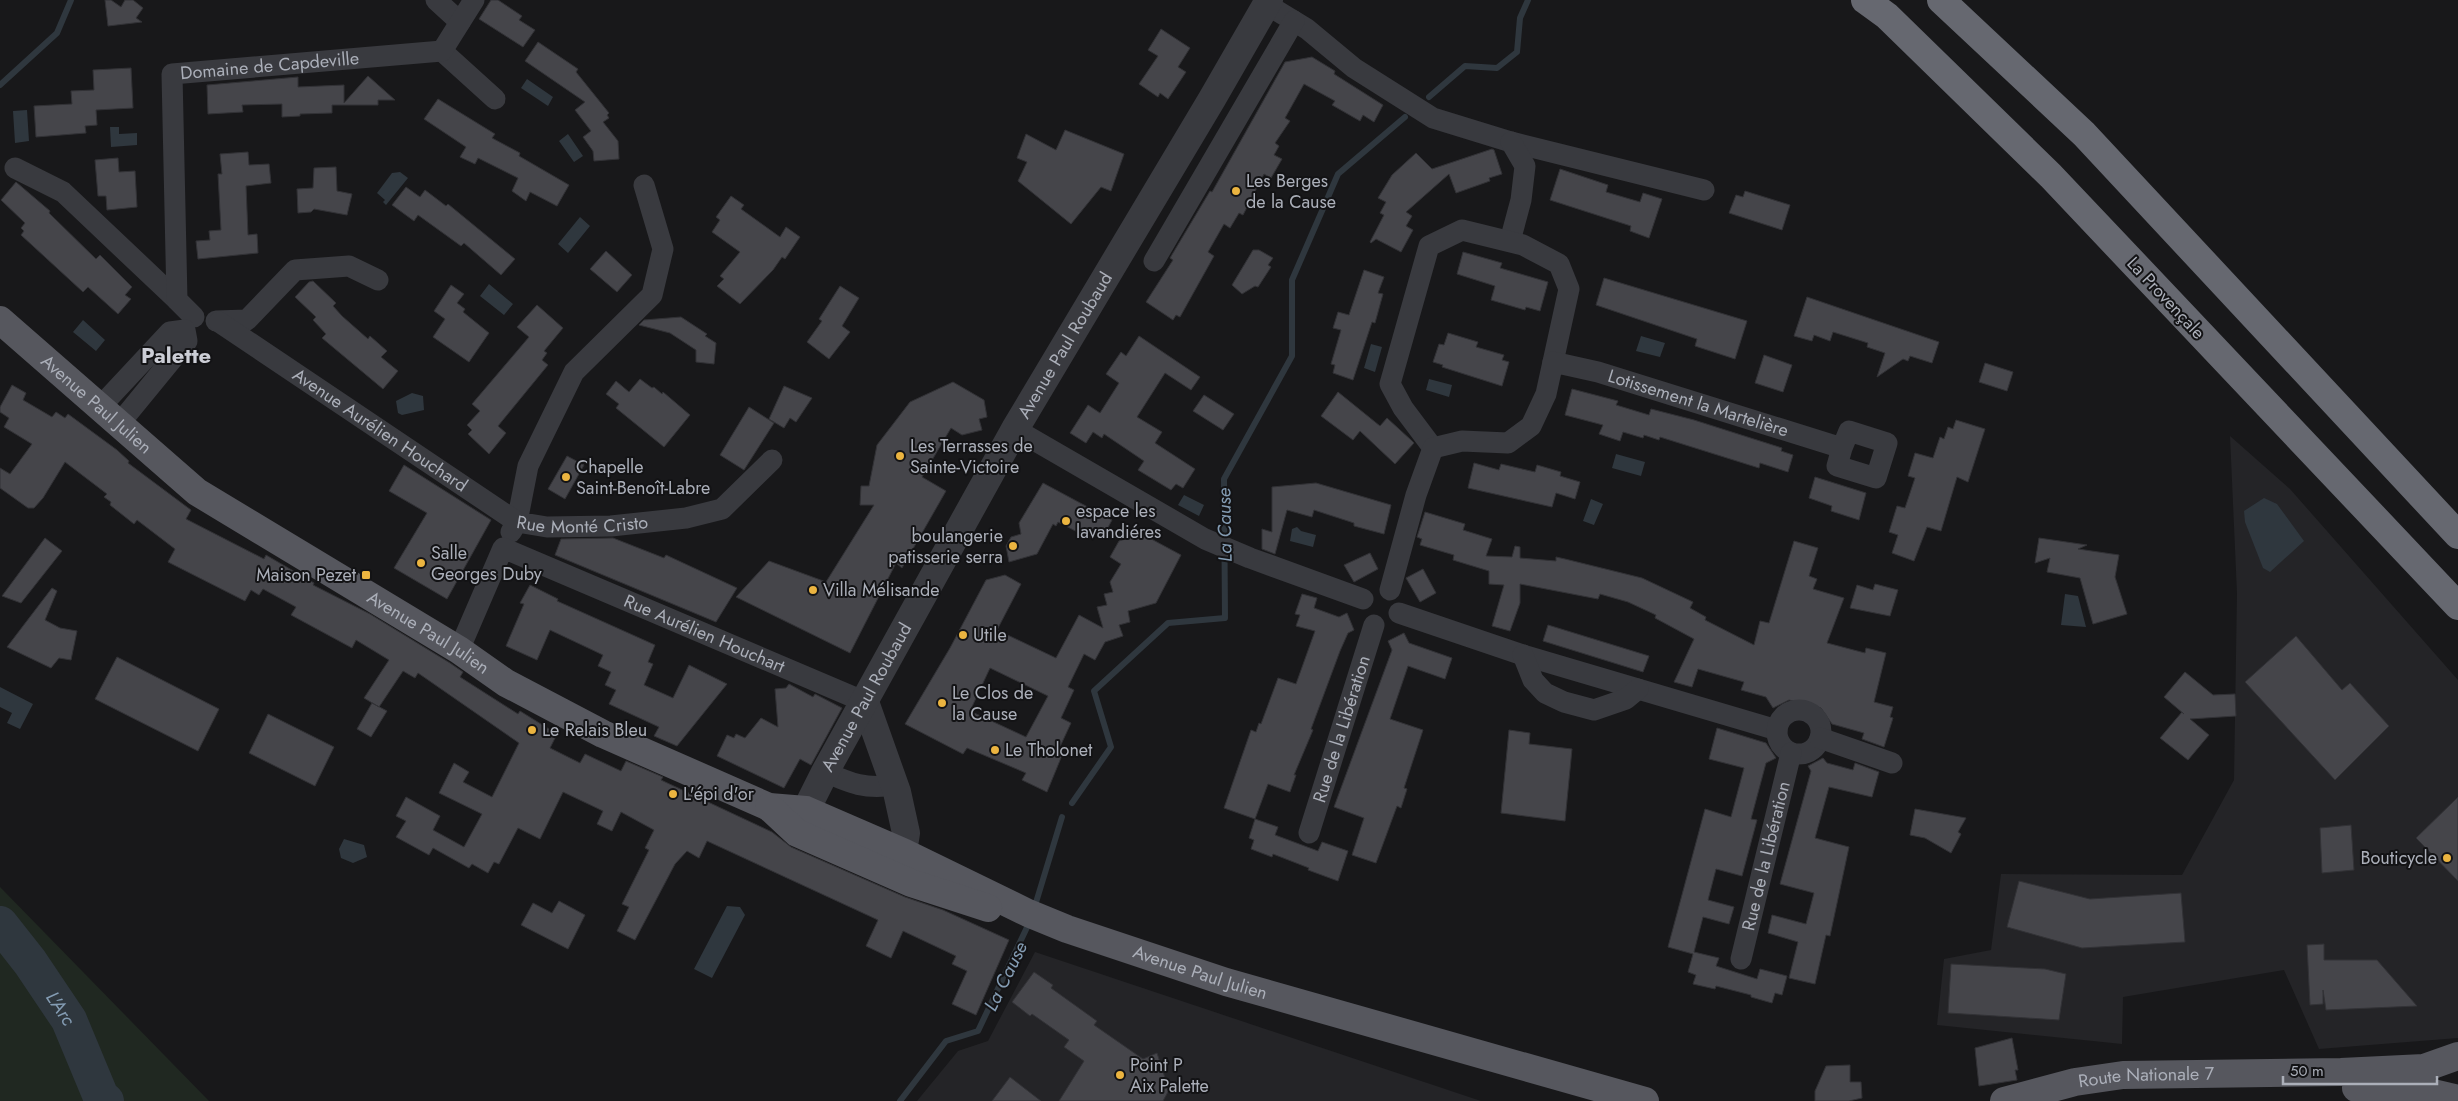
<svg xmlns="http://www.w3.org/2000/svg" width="2458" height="1101" font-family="Jost,sans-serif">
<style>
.built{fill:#242427}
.green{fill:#202821}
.water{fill:#2f373e}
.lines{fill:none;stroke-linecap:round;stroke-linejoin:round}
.stream{stroke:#2f373e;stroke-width:6}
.river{stroke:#2f373e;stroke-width:36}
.building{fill:#45454a;stroke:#323236;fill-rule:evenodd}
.minor{stroke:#393a3f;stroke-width:21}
.tertiary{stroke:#393a3f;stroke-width:28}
.primary{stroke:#56575e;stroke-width:28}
.motorway{stroke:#666870;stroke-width:28}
.poi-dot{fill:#ebb440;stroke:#131315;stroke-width:2}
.labels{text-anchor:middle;stroke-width:4;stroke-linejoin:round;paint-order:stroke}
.street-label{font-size:18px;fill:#abafb9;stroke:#131315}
.poi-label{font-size:18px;fill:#abafb9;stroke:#131315;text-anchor:start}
.water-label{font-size:19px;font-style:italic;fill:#849cb3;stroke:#131315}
.district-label{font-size:22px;font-weight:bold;fill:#ccced6;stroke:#131315}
</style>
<rect width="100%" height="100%" fill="#18181a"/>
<path class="built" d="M2230,436L2290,489L2458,680V1038L2319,1049L2284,970L2123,997L2122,1044L1937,1025L1944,959L1991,950L2001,874L2182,875L2234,780L2237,593Z
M1035,952L1481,1101H917L958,1051L988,1041Z"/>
<path class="green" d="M0,887L209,1101H0Z"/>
<path class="water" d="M527,79L553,97L548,106L521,88Z
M27,110L29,141L15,143L13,111Z
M110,127H119V134L137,133V145L111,147Z
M568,134L583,156L574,162L559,141Z
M400,172L408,178L386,205L383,202L385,200L377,193L392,173Z
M580,217L590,226L568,253L558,244Z
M489,284L513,304L504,315L480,296Z
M83,320L105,340L96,351L73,332Z
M1641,336L1665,343L1660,357L1636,351Z
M1371,344L1382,347L1375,372L1364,368Z
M1429,379L1452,385L1449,397L1426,390Z
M412,393L423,396L424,410L402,415L398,413L396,401Z
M1616,454L1645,462L1641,476L1612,468Z
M1184,495L1204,505L1199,516L1178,505Z
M2264,498L2277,504L2304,541L2270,572L2263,568L2245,522L2244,511Z
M1591,499L1603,504L1594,525L1583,521Z
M1297,527L1301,531L1316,535L1313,547L1290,541L1292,529Z
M2065,594L2078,596L2086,627L2061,625Z
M0,687L33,704L20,729L7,723L12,713L0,707Z
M344,839L364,845L367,857L353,863L341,858L339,849Z
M727,906L740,907L745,915L712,978L694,969Z"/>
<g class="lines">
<path class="stream" d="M0,85L57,33L71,0
M1429,97L1465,66L1497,68L1517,52L1520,18L1528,0
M1072,803L1111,747L1094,691L1168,623L1225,618L1224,479L1292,356V280L1338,174L1405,117
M1034,909L1062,817
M900,1101L946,1041L978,1031L1030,921"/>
<path class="river" id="s1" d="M0,924L30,962L69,1020L101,1097L106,1101"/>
</g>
<path class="building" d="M105,0H111L121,7L125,0H133L143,8L136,18L142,22L108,26Z
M491,0H498L522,16L519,20L535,30L523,47L479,19Z
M1161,29L1190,48L1178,67L1186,72L1168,99L1160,93L1158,97L1139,84L1158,56L1148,50Z
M538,42L578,69L576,72L609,113L607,115L609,118L603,122L618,141L619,159L594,161L593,151L583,137L591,131L575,110L585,102L525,61Z
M1312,57L1335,71L1334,74L1383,105L1374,122L1363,115L1360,121L1332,105L1335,101L1304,84L1285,118L1290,121L1275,143L1279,146L1274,155L1282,159L1271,178L1264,174L1243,215L1239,213L1230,228L1224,224L1208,252L1214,256L1180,317L1176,315L1173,320L1146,302L1173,260L1170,258L1210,191L1212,192L1285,62Z
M131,68L133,108L96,110L97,125L85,126L86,133L36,137L34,106L72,104L71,91L94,90L93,70Z
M368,76L395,100H378V105H332V113L300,114V116L282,117V104L242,105L243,112L208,114L207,85L298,77V87L344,85V103Z
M438,99L495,134L492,138L520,153L519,156L569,185L557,206L530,192L526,201L512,191L518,178L478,158L475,164L460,157L466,147L424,119Z
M1065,130L1124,154L1111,191L1101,187L1071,224L1018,181L1027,162L1017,158L1026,134L1056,150Z
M1492,149L1494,150L1502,174L1489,178L1490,181L1456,193L1449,174L1406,212L1412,216L1406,226L1413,230L1401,252L1376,239L1371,243L1370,242L1384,215L1380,213L1386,202L1378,198L1392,175L1416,153L1432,169Z
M248,152L249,165L269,164L271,183L246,186L248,235L257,234L258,253L198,259L196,241L210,240L209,231L221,230L218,174H222L220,154Z
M118,158L119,172L135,171L137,207L107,210L106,196H98L95,160Z
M336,167L337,191L352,194L347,215L314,209L311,212L298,213L297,189L313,188L314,168Z
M1560,169L1608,185L1606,192L1640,202L1643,193L1662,199L1649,238L1630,231L1631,226L1550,200Z
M16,182L50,211L49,213L96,259L100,255L132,287L125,295L131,299L118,314L88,287L83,292L21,235L24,231L21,228L25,223L1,200Z
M406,187L420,197L425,190L446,206L448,204L515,259L501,275L464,243L461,246L418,215L414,221L392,205Z
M1745,191L1790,205L1782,230L1729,213L1736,195L1743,197Z
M731,196L744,205L741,209L780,237L786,227L800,237L785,259L782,257L773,270L740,304L717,286L724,279L720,276L740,252L712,232L720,220L716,217Z
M1253,250H1259L1273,258L1268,265L1271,267L1258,287L1255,286L1242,294L1232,285Z
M606,251L632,275L617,292L590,269Z
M1463,252L1502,263L1500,268L1548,282L1540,311L1526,307L1525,310L1491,300L1495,286L1457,274Z
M1364,270L1384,277L1378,293L1383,294L1375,323L1372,322L1353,380L1333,373L1335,365L1331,364L1341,330L1333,328L1338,312L1349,315Z
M1604,278L1747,321L1735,359L1695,346L1697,339L1596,305Z
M313,281L336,303L333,306L342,316L368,339L370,336L387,351L381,357L398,371L383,389L322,338L326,334L313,320L316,317L295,297L309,282Z
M451,285L464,294L457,303L465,309L463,312L489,333L469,362L433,337L445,319L434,311Z
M840,286L859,298L842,326L850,332L829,359L807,342L822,321L819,319Z
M1807,297L1939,342L1932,363L1910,356L1908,361L1903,359L1877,377L1885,353L1867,347L1868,343L1833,332L1830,341L1814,335L1812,341L1794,336Z
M537,305L563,328L544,351L547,353L542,360L548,365L498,426L506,433L489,454L468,434L472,430L467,425L480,411L472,404L529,337L517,327Z
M681,317L707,334L705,336L716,343L714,364L696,362V350L670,333L639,325L644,320Z
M1448,333L1478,342L1476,347L1504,355L1502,360L1509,362L1502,386L1442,367L1443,365L1433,362L1439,344L1444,345Z
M1139,336L1200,377L1191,390L1165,373L1137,417L1162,432L1155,443L1195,469L1183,488L1176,484L1171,490L1138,470L1144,461L1104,434L1102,438L1093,432L1086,443L1070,433L1088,405L1100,413L1119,383L1106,374L1121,352L1126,356Z
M1764,355L1792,365L1783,392L1755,383Z
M1985,363L2013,372L2007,391L1979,382Z
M640,379L652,388L654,387L662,394L663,392L690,415L664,447L616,408L619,404L606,394L616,381L629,392Z
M953,382L984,400L987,417L979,419L982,430L962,435L951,428L922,477L946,491L902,568L896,563L850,653L736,597L769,561L826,582L874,505H860L861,486H869L877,445L910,402Z
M12,385L26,393L23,400L52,417L56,412L65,418L68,414L117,450L129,461L128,463L191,510L186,519L264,559L266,555L314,583L313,585L370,614L450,663L463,672L460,677L518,714L520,711L557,734L550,748L580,763L585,754L621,771L626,761L663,777L661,780L772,832L791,847L905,897L943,910L1009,940L976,1015L952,1004L967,971L952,964L956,956L903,931L891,958L866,946L878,920L707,841L699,858L687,851L675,864L635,940L617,931L629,907L622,904L649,850L645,848L654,830L621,812L612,831L597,824L603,811L563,792L540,839L518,828L499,864L494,862L488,873L472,864L469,868L433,848L429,855L396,837L406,821L396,816L406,797L440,816L433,830L464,847L482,814L439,793L454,763L469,772L463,782L492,797L519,743L418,673L415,678L403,671L379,707L364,698L389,660L356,640L352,648L291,615L296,607L263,589L259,595L251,590L245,601L168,562L175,549L137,520L134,524L110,505L111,502L104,497L107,494L65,462L43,498L34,508H28L0,488V468L10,474L32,444L4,427L9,418L0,412V407Z
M784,386L812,398L796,422L790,418L784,428L769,419Z
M1572,389L1618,401L1616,405L1649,415L1651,409L1694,420L1782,448L1781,451L1793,455L1788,472L1760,463L1759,468L1660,437L1659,440L1644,435L1643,438L1623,432L1620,441L1599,434L1603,425L1565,415Z
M1338,392L1380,426L1387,418L1411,440L1414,443L1395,464L1360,431L1353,440L1321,416Z
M1204,395L1234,414L1223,430L1193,411Z
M749,407L774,423L744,470L720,455Z
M1956,420L1985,429L1968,482L1957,477L1941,531L1927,527L1914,561L1892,553L1898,535L1889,532L1897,506L1905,508L1915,478L1908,476L1915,453L1933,458L1940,437L1944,439L1948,427L1953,429Z
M567,456L584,465L565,499L548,489Z
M1474,463L1499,470L1501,464L1535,472L1537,465L1561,472L1560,476L1580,482L1575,499L1556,493L1552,507L1468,488Z
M404,465L491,520L447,599L394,568L427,513L389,491Z
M1815,477L1866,493L1859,520L1831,511L1832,506L1809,498Z
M1043,483L1112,520L1105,533L1089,538L1058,522L1056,526L1053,524L1037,554L1009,562L1006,546L1011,537L1021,534L1019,523Z
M1316,483L1391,505L1384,534L1354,526V523L1314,510L1312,517L1287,510L1275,554L1262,549V529L1272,532V487Z
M1425,512L1465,524L1463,530L1492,539L1486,556L1512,557L1515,546L1520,547V558L1556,561V557L1565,559L1642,578L1693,602L1690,608L1706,617L1705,620L1754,645L1760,621L1769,623L1794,541L1818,548L1809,576L1817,579L1813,589L1844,598L1827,643L1865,653L1866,648L1886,653L1874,702L1893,707L1890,717L1893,718L1884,747L1862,739L1864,733L1832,724L1821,708L1789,700L1773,708L1766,697L1741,690L1744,682L1698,669L1692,687L1674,682L1694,639L1655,618L1656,615L1628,602L1600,594L1598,599L1520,584V603L1510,631L1492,626L1504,585L1489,584V571L1453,560L1454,555L1420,545L1422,539L1417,537Z
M1142,534L1181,555L1156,603L1128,611L1130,622L1119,625L1123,636L1105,642L1095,660L1084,654L1068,687L1074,690L1061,718L1071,723L1058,751L1063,753L1047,792L1022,780L1026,773L967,748L963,754L905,724L950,648L986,580L1005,575L1021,584L997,630L1056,658L1079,615L1103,628L1097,607L1107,605L1104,594L1113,592L1110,582L1121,564L1110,557L1119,541ZM990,668L1048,696L1026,737L970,711Z
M45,538L62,551L21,603L2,596Z
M613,538L664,558L666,555L737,588L716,622L555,555L561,539Z
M2039,538L2087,545L2078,549L2119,555L2115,577L2127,614L2093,624L2080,578L2047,572L2050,558L2035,563Z
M1370,553L1378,569L1354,582L1344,565Z
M1423,569L1436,593L1420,602L1406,578Z
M1875,584L1898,590L1890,616L1850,608L1857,585L1873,590Z
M530,585L558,599L557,601L655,645L648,662L653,664L644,685L673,698L689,665L727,684L677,746L654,736L659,727L609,704L616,690L605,685L611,672L598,666L603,655L550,630L537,660L506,646L524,604L520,603Z
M52,588L57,591L45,620L60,628L77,631L71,660L59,658L51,668L7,647Z
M1302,594L1317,598L1314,608L1339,617L1347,613L1354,630L1348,633L1340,651L1311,729L1313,730L1294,775H1296L1290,792L1268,784L1255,819L1224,808L1251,730L1256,732L1259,723L1261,724L1278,678L1296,684L1315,631L1296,626L1300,615L1295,614Z
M1548,625L1649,656L1643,672L1543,641Z
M1404,633L1409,643L1452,658L1445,679L1408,666L1390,719L1423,730L1404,788L1407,789L1401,808L1397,806L1376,863L1352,855L1364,818L1334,807L1392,650L1388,641Z
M2296,636L2342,690L2350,683L2389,726L2335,780L2245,682Z
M117,657L219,709L198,751L95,699Z
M2185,672L2213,695L2235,694L2236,716L2190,719L2209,735L2188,760L2160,738L2182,712L2184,714L2164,697Z
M789,684L813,697L815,694L842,708L811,765L800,759L784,788L717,756L727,735L734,738L736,734L745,738L761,718L778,727L775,689L786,688Z
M372,703L387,711L371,737L357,729Z
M268,714L334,747L315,786L249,753Z
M1717,728L1766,743L1776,758L1766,763L1751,819L1757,820L1742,876L1716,869L1708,900L1734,907L1729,924L1703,917L1694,952L1719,958L1716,966L1757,979L1760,969L1787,976L1782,995L1775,993L1772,1003L1751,997V995L1716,986L1715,989L1693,984L1696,975L1688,972L1693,954L1668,947L1705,809L1731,817L1744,768L1709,759Z
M1509,730L1530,733L1529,744L1572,749L1565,821L1501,813Z
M1823,758L1827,763L1853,770L1855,763L1879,772L1872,797L1829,787L1815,838L1849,847L1830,936L1826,935L1815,984L1789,978L1798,942L1768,933L1772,915L1806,924L1814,893L1780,884L1811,771L1808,766Z
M2458,797V881L2416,838Z
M1915,809L1966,818L1958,832L1961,834L1951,853L1925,838L1910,835Z
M1255,819L1278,827L1275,835L1318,851L1322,842L1348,851L1338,881L1308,870L1309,868L1273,854L1272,857L1251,849L1254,840L1249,838Z
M2351,825L2354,870L2322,873L2320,828Z
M2019,881L2090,899L2181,893L2185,942L2082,948L2007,927Z
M559,901L585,915L568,949L521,925L533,903L552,913Z
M2324,944V960H2377L2417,1006L2326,1010L2323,990V1004L2310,1005L2307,945Z
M1951,964L2045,969L2066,974L2059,1020L1948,1013Z
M1034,972L1053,985L1051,988L1097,1021L1094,1025L1143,1059L1157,1053L1169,1090L1163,1101H1059L1084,1061L1064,1047L1069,1040L1032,1014L1030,1016L1012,1002Z
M2012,1038L2018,1070H2015L2017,1080L1979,1086L1975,1048Z
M1850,1065V1082H1861L1862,1098L1849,1101H1815V1091L1826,1066Z
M1010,1077L1041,1101H992Z"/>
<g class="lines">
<g class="minor">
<path d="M436,0L460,22"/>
<path d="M1266,4L1307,29L1354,68L1433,118L1511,142L1704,190"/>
<path d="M442,51L495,99"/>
<path d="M15,168L63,192L177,300"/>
<path id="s2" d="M644,185L663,249L652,295L574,372L528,466L517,522L547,527L611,526L686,518L722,509L772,460"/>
<path d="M1510,241L1521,200L1525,166L1511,142"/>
<path d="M1154,261L1294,21"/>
<path id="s3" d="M194,317L177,300L172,74L442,51L474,0"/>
<path d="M216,321L247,320L295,270L349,266L378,280"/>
<path id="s4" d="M219,322L517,522L511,532"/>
<path d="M100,407L170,332L185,330L187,341L119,424"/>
<path d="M1015,429L1205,539L1250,558L1363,599"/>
<path d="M1433,448L1403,408L1390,384L1429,246L1462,230L1523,245L1559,264L1569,289L1553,362"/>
<path id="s5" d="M1390,590L1416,495L1433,448L1462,441L1508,443L1531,426L1546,394L1553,362L1598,372L1842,448L1837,466L1876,478L1887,443L1849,431L1842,448"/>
<path d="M1399,613L1523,655L1777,730"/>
<path id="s6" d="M459,650L503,548L865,702"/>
<path d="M1523,655L1533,680L1545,693L1564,702L1594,710L1626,699L1638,689"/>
<circle cx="1799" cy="732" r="22"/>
<path d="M1820,738L1892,763"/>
<path d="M825,772C850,783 866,790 894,785"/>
<path id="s7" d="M1309,833L1374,625"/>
<path id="s8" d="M1741,959L1791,753"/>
</g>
<g class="tertiary">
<path d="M865,702L897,792L906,833L903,852L896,857L883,856"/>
<path id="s9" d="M806,810L825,772L1015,429L1212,99L1269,0"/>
</g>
<g class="primary">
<path id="s10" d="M0,320L197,492L459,650L506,683L603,734L769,807L806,810L903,852L1028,913L1067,929L1226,982L1645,1101"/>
<path d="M769,807L797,833L911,883L988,908"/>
<path d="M2356,1088L2425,1091L2458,1099"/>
<path id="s11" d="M2004,1101L2075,1082L2123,1075L2341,1072L2424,1068L2458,1056"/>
</g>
<path class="motorway" d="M1865,0L1887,16L2051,176L2458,606
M1941,0L2084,134L2458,535"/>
</g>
<g class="poi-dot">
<circle cx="1236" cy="191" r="5"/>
<circle cx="900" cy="456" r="5"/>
<circle cx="566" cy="477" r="5"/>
<circle cx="1066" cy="521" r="5"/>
<circle cx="1013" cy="546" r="5"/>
<circle cx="421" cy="563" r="5"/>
<rect x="361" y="570" width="10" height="10" rx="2.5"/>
<circle cx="813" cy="590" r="5"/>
<circle cx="963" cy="635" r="5"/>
<circle cx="942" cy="703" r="5"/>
<circle cx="532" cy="730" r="5"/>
<circle cx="995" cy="750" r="5"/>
<circle cx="673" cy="794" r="5"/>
<circle cx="2447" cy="858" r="5"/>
<circle cx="1120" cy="1075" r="5"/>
</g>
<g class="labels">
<g class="street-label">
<text dy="6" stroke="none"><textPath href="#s3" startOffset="348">Domaine de Capdeville</textPath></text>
<text transform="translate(2166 298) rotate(47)" y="6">La Provençale</text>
<text dy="6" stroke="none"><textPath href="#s9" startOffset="532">Avenue Paul Roubaud</textPath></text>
<text dy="6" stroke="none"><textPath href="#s5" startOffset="472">Lotissement la Martelière</textPath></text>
<text dy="6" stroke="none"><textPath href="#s10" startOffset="128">Avenue Paul Julien</textPath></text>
<text dy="6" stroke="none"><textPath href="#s4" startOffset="194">Avenue Aurélien Houchard</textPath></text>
<text dy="6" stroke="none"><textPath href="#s2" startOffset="451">Rue Monté Cristo</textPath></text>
<text dy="6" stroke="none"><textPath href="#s10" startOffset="532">Avenue Paul Julien</textPath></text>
<text dy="6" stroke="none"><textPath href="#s6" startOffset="330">Rue Aurélien Houchart</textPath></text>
<text dy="6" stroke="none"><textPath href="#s9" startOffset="128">Avenue Paul Roubaud</textPath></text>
<text dy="6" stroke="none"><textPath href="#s7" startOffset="109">Rue de la Libération</textPath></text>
<text dy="6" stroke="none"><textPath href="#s8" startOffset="106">Rue de la Libération</textPath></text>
<text dy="6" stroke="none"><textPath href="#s10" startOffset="1380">Avenue Paul Julien</textPath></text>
<text dy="6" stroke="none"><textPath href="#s11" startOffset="145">Route Nationale 7</textPath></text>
</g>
<g class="poi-label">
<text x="1246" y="187">Les Berges<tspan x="1246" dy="21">de la Cause</tspan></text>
<text x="910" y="452">Les Terrasses de<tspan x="910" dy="21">Sainte-Victoire</tspan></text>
<text x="576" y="473">Chapelle<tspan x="576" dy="21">Saint-Benoît-Labre</tspan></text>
<text x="1076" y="517">espace les<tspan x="1076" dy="21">lavandiéres</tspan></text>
<text x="1003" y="542" text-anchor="end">boulangerie<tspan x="1003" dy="21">patisserie serra</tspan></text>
<text x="431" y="559">Salle<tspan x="431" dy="21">Georges Duby</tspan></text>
<text x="356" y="581" text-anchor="end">Maison Pezet</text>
<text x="823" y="596">Villa Mélisande</text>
<text x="973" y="641">Utile</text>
<text x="952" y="699">Le Clos de<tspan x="952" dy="21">la Cause</tspan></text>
<text x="542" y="736">Le Relais Bleu</text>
<text x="1005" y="756">Le Tholonet</text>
<text x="683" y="800">L'épi d'or</text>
<text x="2437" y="864" text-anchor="end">Bouticycle</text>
<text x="1130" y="1071">Point P<tspan x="1130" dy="21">Aix Palette</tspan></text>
</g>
<g class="water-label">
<text transform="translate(1224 525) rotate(-91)" y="7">La Cause</text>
<text transform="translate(1005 976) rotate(-64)" y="7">La Cause</text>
<text dy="7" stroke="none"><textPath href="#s1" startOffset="104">L'Arc</textPath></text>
</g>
<g class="district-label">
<text x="176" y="363">Palette</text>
</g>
</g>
<path d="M2283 1076v8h154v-8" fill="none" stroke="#abafb9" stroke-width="2.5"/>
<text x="2290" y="1076" font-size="15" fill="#abafb9" stroke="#131315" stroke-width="4" paint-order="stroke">50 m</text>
</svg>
